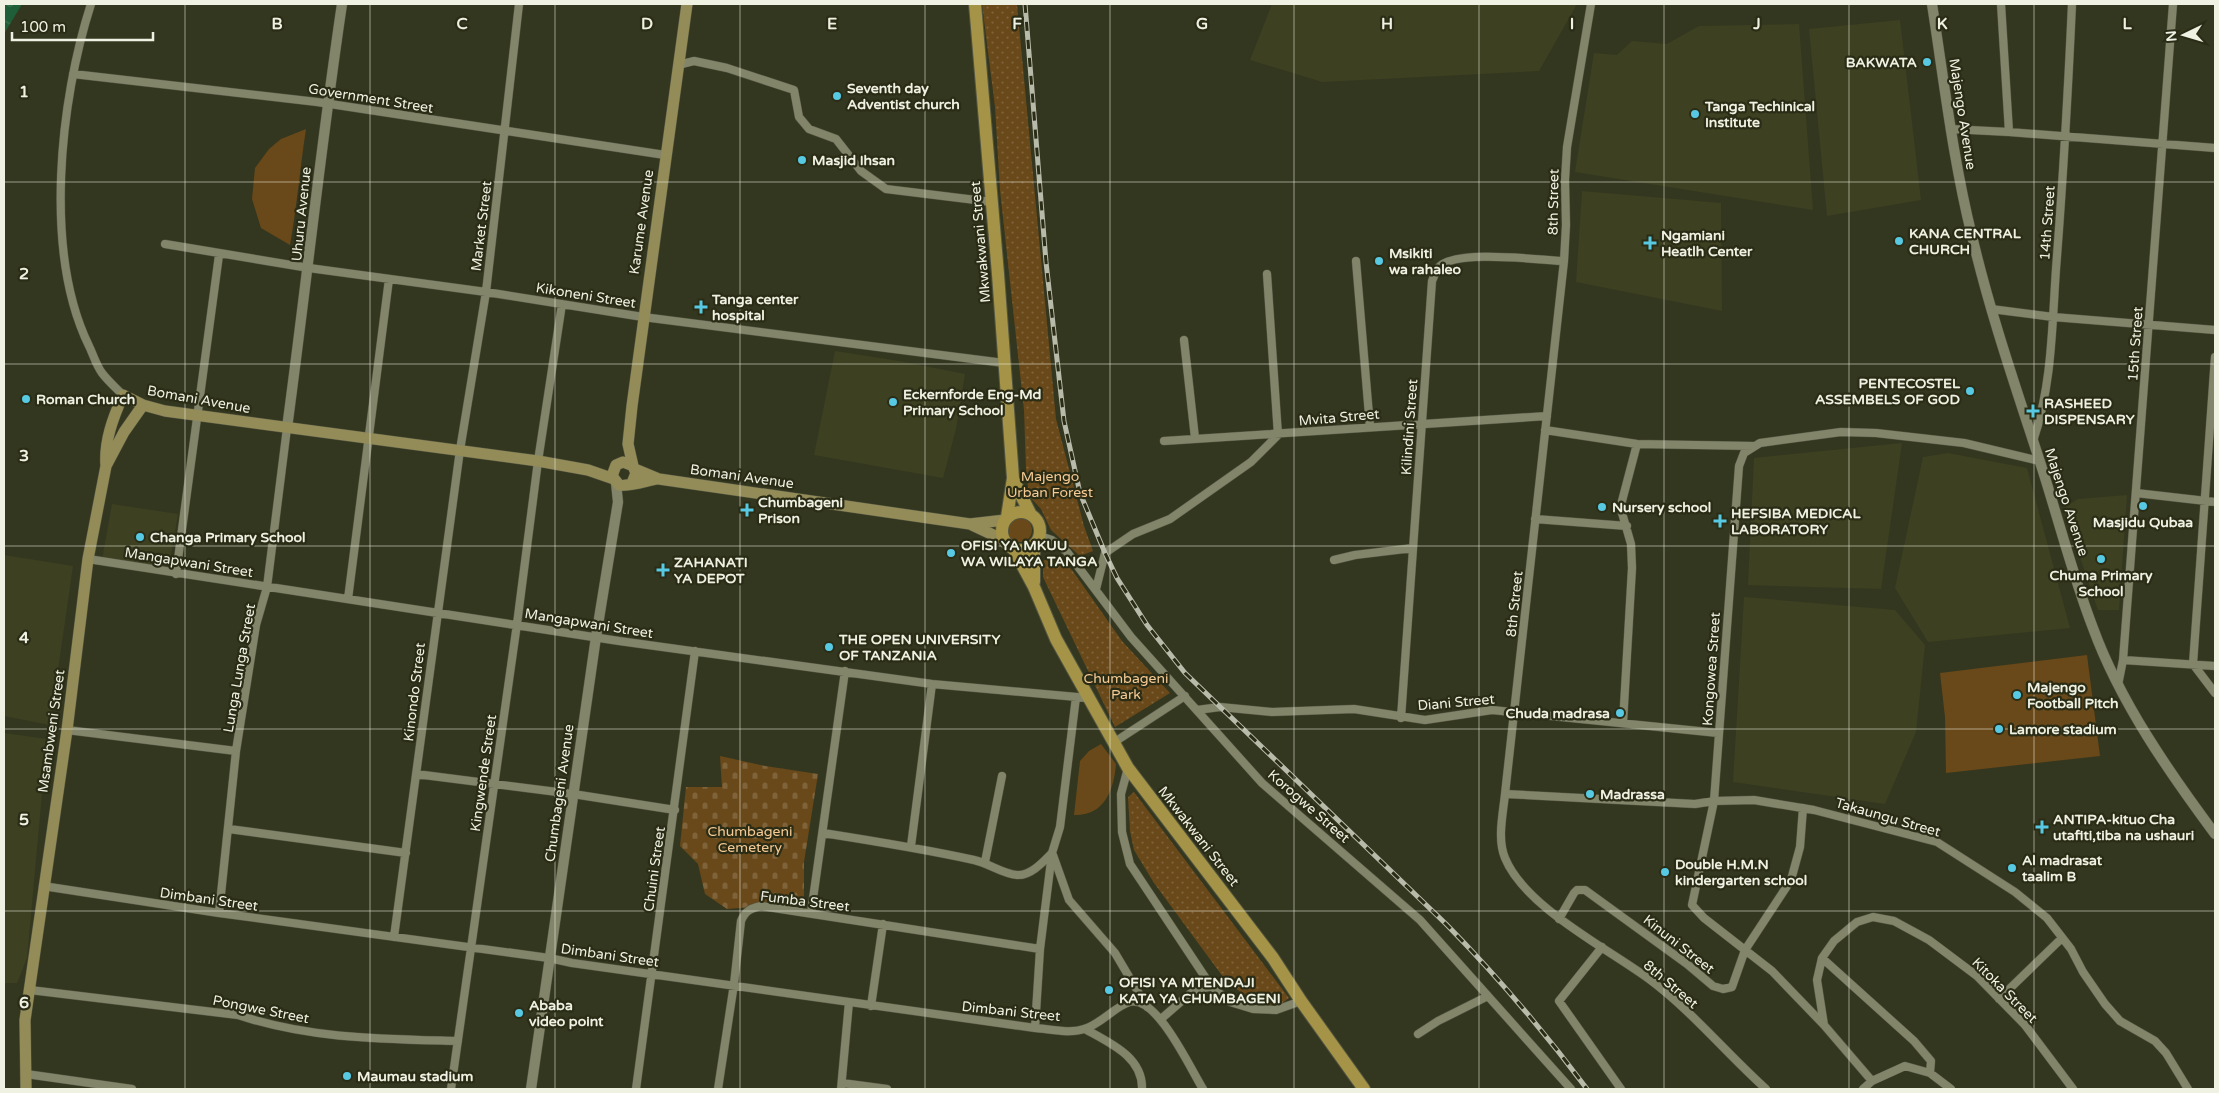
<svg xmlns="http://www.w3.org/2000/svg" width="2219" height="1093" font-family="'Varela Round',sans-serif">
<style>
.built{fill:#3d4021}
.grass{fill:url(#grass-dots)}
.cemetery{fill:url(#cemetery-stones)}
.garden{fill:#694819}
.water{fill:url(#water-ripples)}
.lines{fill:none;stroke-linecap:round;stroke-linejoin:round}
.minor-casing{stroke:#535540;stroke-width:9}
.tertiary-casing{stroke:#535540;stroke-width:11}
.secondary-casing{stroke:#535540;stroke-width:12}
.primary-casing{stroke:#535540;stroke-width:14}
.minor{stroke:#82856a;stroke-width:8}
.tertiary{stroke:#82856a;stroke-width:10}
.secondary{stroke:#938c59;stroke-width:11}
.primary{stroke:#a59447;stroke-width:12}
.rail-casing{stroke:#b9bbaa;stroke-width:5}
.rail{stroke:#2a2c15;stroke-width:3;stroke-dasharray:9;stroke-linecap:butt}
.grid{fill:none;stroke:#eff1e2;stroke-width:1;stroke-opacity:0.55}
.poi-dot{fill:#57c9e3;stroke:#2a2c15;stroke-width:2}
.labels{text-anchor:middle;stroke-width:4.5;stroke-linejoin:round;paint-order:stroke}
.poi-label{font-size:14px;font-weight:bold;fill:#eff1e2;stroke:#2a2c15;text-anchor:start}
.street-label{font-size:14px;fill:#eff1e2;stroke:#2a2c15}
.park-label{font-size:14px;fill:#f6ca94;stroke:#2a2c15}
.grid-label{font-size:16px;text-anchor:middle;font-weight:bold;fill:#eff1e2;stroke:#2a2c15;stroke-width:4.5;stroke-linejoin:round;paint-order:stroke}
</style>
<defs>
<pattern id="grass-dots" width="8" height="8" patternUnits="userSpaceOnUse" patternTransform="scale(1.25)"><rect width="8" height="8" fill="#694819"/><path d="M2 2h.1M6 6h.1" fill="none" stroke="#7f633a" stroke-width="1.8" stroke-linecap="round"/></pattern>
<pattern id="cemetery-stones" width="16" height="16" patternUnits="userSpaceOnUse" patternTransform="scale(1.25)"><rect width="16" height="16" fill="#694819"/><path d="M2 7V4a2 2 0 0 1 4 0v3zM10 15v-3a2 2 0 0 1 4 0v3z" fill="#7f633a"/></pattern>
<pattern id="water-ripples" width="26" height="14" patternUnits="userSpaceOnUse" patternTransform="scale(1.25)"><rect width="26" height="14" fill="#1e5e38"/><path d="M2 4q2-2 4 0t4 0M15 11q2-2 4 0t4 0" fill="none" stroke="#3f7654"/></pattern>
</defs>
<rect width="100%" height="100%" fill="#34371f"/>
<path class="built" d="M1272,4H1577L1539,71L1322,82L1250,60Z
M1900,20L1921,200L1827,216L1809,29Z
M1799,24L1813,210L1575,172L1594,53L1617,55L1632,41L1667,44L1699,26Z
M1582,191L1721,203L1722,311L1576,282Z
M835,351L899,361L965,374L956,429L943,478L814,455Z
M1902,443L1881,589L1748,585L1754,458Z
M1948,453L2027,468L2070,628L1928,642L1895,588L1923,457Z
M2127,495L2119,610H2098L2063,508L2078,499Z
M112,504L178,514L169,568L102,560Z
M4,555L73,566L50,725L4,716Z
M1744,597L1895,610L1925,645L1916,732L1885,804L1733,782Z
M4,733L47,739L27,958L17,983H4Z"/>
<path class="grass" d="M982,4H1017L1056,419L1084,526L1093,551L1080,556L1051,530L1041,509L1029,496L1026,469L1024,410L1000,190L995,107Z
M1054,556L1072,570L1122,641L1170,693L1115,727L1043,577V561Z
M1134,792L1289,998L1281,1004L1265,1005L1247,997L1226,981L1154,883L1134,850L1130,831L1128,797Z"/>
<path class="cemetery" d="M720,756L765,766L818,774L804,862V901L776,898L753,907L727,909L705,894L698,864L680,846L686,787H722Z"/>
<path class="garden" d="M306,129C300,168 297,206 290,245L261,228L252,199L255,168L269,149L281,139Z
M1008 530a12 12 0 1 1 24 0a12 12 0 1 1-24 0Z
M2087,655L2100,756L1946,773L1945,717L1940,673Z
M1101,744L1116,764C1114,789 1105,816 1074,815L1080,761L1089,751Z"/>
<path class="water" d="M4,4H22L4,34Z"/>
<g class="lines">
<defs>
<path id="minor" d="M91,4C60,100 43,252 89,346C93,354 96,365 102,373C108,381 116,388 123,395
M1591,4L1567,147L1565,180L1566,225L1564,261L1505,794C1503,814 1497,839 1505,858C1525,907 1607,948 1649,979C1692,1011 1726,1053 1766,1089
M2001,4L2009,132
M678,65L694,61L727,68L794,90L799,117L809,129L836,139L861,171L886,189L992,202
M73,74L317,102L665,155
M1950,129L2009,132L2215,148
M165,244L309,268L486,292L643,317L1004,363
M1356,261L1370,427
M1991,309L2053,317L2215,330
M1184,340L1195,438
M2215,357L2193,664L2215,693
M1545,430L1637,444L1754,446
M1164,441L1547,416
M2033,441C2052,386 2052,326 2056,269C2063,180 2068,92 2072,4
M2136,493L2215,502
M1535,519L1627,526
M1040,536L1052,540L1067,552L1131,637L1262,783L1420,920L1571,1089
M88,559L619,641L932,684L1088,698
M1334,560L1355,555L1413,548
M176,574L219,255
M1096,589L1105,553L1133,534L1170,519L1251,462L1278,435L1267,274
M348,599L389,279
M2123,660L2215,666
M2118,685L2123,660L2173,4
M1197,710L1220,707L1272,712L1354,709L1425,720L1492,710L1718,733
M1401,718L1432,281C1434,277 1436,270 1439,267C1455,249 1539,260 1564,261
M1623,723L1632,568L1631,544L1622,513V501L1637,444
M67,730L236,751
M1113,743L1185,696
M1128,768L1121,794L1122,832L1130,864L1211,986L1230,1002L1253,1009L1276,1010L1301,1001
M416,774L573,794L675,810
M1505,794L1695,804L1714,801L1754,800L1814,810L1937,842L2015,892L2047,918L2071,949L2083,972L2105,1004L2120,1021L2155,1041L2166,1053L2188,1089
M229,829L406,853
M823,833C874,841 924,849 974,860C988,863 1003,874 1017,875C1031,876 1044,861 1052,853
M911,846L932,684
M1053,855L1069,900L1115,953L1147,1007
M985,862L1002,776
M43,886L219,913L549,958L572,963L1035,1028C1049,1029 1070,1034 1084,1029C1100,1025 1115,1006 1130,1002C1157,995 1191,1070 1203,1089
M219,913L236,751L256,625L267,587L287,428
M811,913L845,671
M1559,919L1574,893L1577,890H1585L1687,964L1713,986L1723,989L1732,987L1745,950L1791,880L1800,847L1803,808
M394,937L460,450L486,292L519,4
M1602,947L1559,1001L1621,1089
M1822,958L1914,1041L1931,1061L1930,1073
M30,990L238,1015C310,1039 382,1039 458,1041
M1999,999L2062,938
M871,1006L883,924
M1161,1019L1192,992L1211,986
M1824,1025L1772,971L1704,918L1692,905L1714,801L1739,466L1744,453L1760,443L1841,432L1876,433L1964,443L2040,461
M1035,1028L1040,949L1052,853L1060,827L1076,697
M1085,1029C1110,1043 1143,1057 1142,1089
M1418,1034L1438,1021L1488,996
M26,1074L132,1089
M1872,1081L1824,1025L1817,980L1822,958L1834,941L1857,922L1873,917L1894,921L1929,940L1977,976L2025,1025L2073,1089
M842,1083L887,1089
M451,1089L517,624L538,461L562,304
M636,1089L695,651
M718,1089L734,984L741,921C745,911 751,908 761,906L1040,949
M841,1089L849,1002
M1863,1089L1872,1081L1905,1066L1930,1073L1951,1089"/>
<path id="tertiary" d="M1932,4C1944,81 1953,160 1972,236C1990,313 2016,388 2040,462C2058,517 2072,574 2093,628C2120,702 2169,772 2215,834
M287,428C306,287 321,145 342,4
M531,1089L596,637L618,502L616,483"/>
<path id="secondary" d="M106,466L124,432L143,405
M633,466L628,444L632,406L687,4
M635,469L659,479L970,524L1005,520
M632,483L636,473L633,466L623,462L616,465L612,476L619,485C627,487 646,481 656,479
M972,525L1004,540
M26,1089L25,1020L67,730L88,559L106,466C104,441 113,418 123,395L143,405L165,411L538,461L588,470L614,479"/>
<path id="primary" d="M975,4L998,274L1013,478L1007,517
M1014,481L1030,513
M1002 531a19 19 0 1 1 38 0a19 19 0 1 1-38 0Z
M1013,548L1034,587L1056,639L1128,768L1273,958L1301,1001L1364,1089
M1034,582V545"/>
</defs>
<use href="#minor" class="minor-casing"/>
<use href="#tertiary" class="tertiary-casing"/>
<use href="#secondary" class="secondary-casing"/>
<use href="#primary" class="primary-casing"/>
<use href="#minor" class="minor"/>
<use href="#tertiary" class="tertiary"/>
<use href="#secondary" class="secondary"/>
<use href="#primary" class="primary"/>
<defs>
<path id="rail" d="M1025,4L1046,262L1064,421L1080,493L1105,553L1117,578L1147,625L1185,673L1446,924C1497,976 1543,1030 1587,1089"/>
</defs>
<use href="#rail" class="rail-casing"/>
<use href="#rail" class="rail"/>
</g>
<path class="grid" d="M185,4V1089M370,4V1089M555,4V1089M740,4V1089M925,4V1089M1110,4V1089M1294,4V1089M1479,4V1089M1664,4V1089M1849,4V1089M2034,4V1089M4,182H2215M4,364H2215M4,546H2215M4,729H2215M4,911H2215"/>
<g class="poi-dot">
<circle cx="1927" cy="62" r="5"/>
<circle cx="837" cy="96" r="5"/>
<circle cx="1695" cy="114" r="5"/>
<circle cx="802" cy="160" r="5"/>
<circle cx="1899" cy="241" r="5"/>
<path d="M1647.5 235.5h5v5h5v5h-5v5h-5v-5h-5v-5h5z"/>
<circle cx="1379" cy="261" r="5"/>
<path d="M698.5 299.5h5v5h5v5h-5v5h-5v-5h-5v-5h5z"/>
<circle cx="1970" cy="391" r="5"/>
<circle cx="26" cy="399" r="5"/>
<circle cx="893" cy="402" r="5"/>
<path d="M2030.5 403.5h5v5h5v5h-5v5h-5v-5h-5v-5h5z"/>
<circle cx="2143" cy="506" r="5"/>
<circle cx="1602" cy="507" r="5"/>
<path d="M744.5 502.5h5v5h5v5h-5v5h-5v-5h-5v-5h5z"/>
<path d="M1717.5 513.5h5v5h5v5h-5v5h-5v-5h-5v-5h5z"/>
<circle cx="140" cy="537" r="5"/>
<circle cx="951" cy="553" r="5"/>
<circle cx="2101" cy="559" r="5"/>
<path d="M660.5 562.5h5v5h5v5h-5v5h-5v-5h-5v-5h5z"/>
<circle cx="829" cy="647" r="5"/>
<circle cx="2017" cy="695" r="5"/>
<circle cx="1620" cy="713" r="5"/>
<circle cx="1999" cy="729" r="5"/>
<circle cx="1590" cy="794" r="5"/>
<path d="M2039.5 819.5h5v5h5v5h-5v5h-5v-5h-5v-5h5z"/>
<circle cx="2012" cy="868" r="5"/>
<circle cx="1665" cy="872" r="5"/>
<circle cx="1109" cy="990" r="5"/>
<circle cx="519" cy="1013" r="5"/>
<circle cx="347" cy="1076" r="5"/>
</g>
<g class="labels">
<g class="poi-label">
<text x="1917" y="67" text-anchor="end">BAKWATA</text>
<text x="847" y="93">Seventh day<tspan x="847" dy="16">Adventist church</tspan></text>
<text x="1705" y="111">Tanga Techinical<tspan x="1705" dy="16">Institute</tspan></text>
<text x="812" y="165">Masjid Ihsan</text>
<text x="1909" y="238">KANA CENTRAL<tspan x="1909" dy="16">CHURCH</tspan></text>
<text x="1661" y="240">Ngamiani<tspan x="1661" dy="16">Heatlh Center</tspan></text>
<text x="1389" y="258">Msikiti<tspan x="1389" dy="16">wa rahaleo</tspan></text>
<text x="712" y="304">Tanga center<tspan x="712" dy="16">hospital</tspan></text>
<text x="1960" y="388" text-anchor="end">PENTECOSTEL<tspan x="1960" dy="16">ASSEMBELS OF GOD</tspan></text>
<text x="903" y="399">Eckernforde Eng-Md<tspan x="903" dy="16">Primary School</tspan></text>
<text x="36" y="404">Roman Church</text>
<text x="2044" y="408">RASHEED<tspan x="2044" dy="16">DISPENSARY</tspan></text>
<text x="758" y="507">Chumbageni<tspan x="758" dy="16">Prison</tspan></text>
<text x="1612" y="512">Nursery school</text>
<text x="1731" y="518">HEFSIBA MEDICAL<tspan x="1731" dy="16">LABORATORY</tspan></text>
<text x="2143" y="527" text-anchor="middle">Masjidu Qubaa</text>
<text x="150" y="542">Changa Primary School</text>
<text x="961" y="550">OFISI YA MKUU<tspan x="961" dy="16">WA WILAYA TANGA</tspan></text>
<text x="674" y="567">ZAHANATI<tspan x="674" dy="16">YA DEPOT</tspan></text>
<text x="2101" y="580" text-anchor="middle">Chuma Primary<tspan x="2101" dy="16">School</tspan></text>
<text x="839" y="644">THE OPEN UNIVERSITY<tspan x="839" dy="16">OF TANZANIA</tspan></text>
<text x="2027" y="692">Majengo<tspan x="2027" dy="16">Football Pitch</tspan></text>
<text x="1610" y="718" text-anchor="end">Chuda madrasa</text>
<text x="2009" y="734">Lamore stadium</text>
<text x="1600" y="799">Madrassa</text>
<text x="2053" y="824">ANTIPA-kituo Cha<tspan x="2053" dy="16">utafiti,tiba na ushauri</tspan></text>
<text x="2022" y="865">Al madrasat<tspan x="2022" dy="16">taalim B</tspan></text>
<text x="1675" y="869">Double H.M.N<tspan x="1675" dy="16">kindergarten school</tspan></text>
<text x="1119" y="987">OFISI YA MTENDAJI<tspan x="1119" dy="16">KATA YA CHUMBAGENI</tspan></text>
<text x="529" y="1010">Ababa<tspan x="529" dy="16">video point</tspan></text>
<text x="357" y="1081">Maumau stadium</text>
</g>
<g class="street-label">
<text transform="translate(371 98) rotate(9)" y="5">Government Street</text>
<text transform="translate(1963 114) rotate(81)" y="5">Majengo Avenue</text>
<text transform="translate(1553 202) rotate(-89)" y="5">8th Street</text>
<text transform="translate(301 214) rotate(-84)" y="5">Uhuru Avenue</text>
<text transform="translate(641 222) rotate(-82)" y="5">Karume Avenue</text>
<text transform="translate(2047 223) rotate(-86)" y="5">14th Street</text>
<text transform="translate(481 226) rotate(-83)" y="5">Market Street</text>
<text transform="translate(980 242) rotate(-95)" y="5">Mkwakwani Street</text>
<text transform="translate(586 295) rotate(9)" y="5">Kikoneni Street</text>
<text transform="translate(2135 344) rotate(-86)" y="5">15th Street</text>
<text transform="translate(199 399) rotate(10)" y="5">Bomani Avenue</text>
<text transform="translate(1339 417) rotate(-5)" y="5">Mvita Street</text>
<text transform="translate(1409 427) rotate(-86)" y="5">Kilindini Street</text>
<text transform="translate(742 476) rotate(8)" y="5">Bomani Avenue</text>
<text transform="translate(2067 502) rotate(72)" y="5">Majengo Avenue</text>
<text transform="translate(189 562) rotate(9)" y="5">Mangapwani Street</text>
<text transform="translate(1514 604) rotate(-84)" y="5">8th Street</text>
<text transform="translate(589 623) rotate(9)" y="5">Mangapwani Street</text>
<text transform="translate(239 668) rotate(-80)" y="5">Lunga Lunga Street</text>
<text transform="translate(1711 669) rotate(-86)" y="5">Kongowea Street</text>
<text transform="translate(414 692) rotate(-83)" y="5">Kinondo Street</text>
<text transform="translate(1456 702) rotate(-5)" y="5">Diani Street</text>
<text transform="translate(51 731) rotate(-82)" y="5">Msambweni Street</text>
<text transform="translate(483 773) rotate(-82)" y="5">Kingwende Street</text>
<text transform="translate(559 793) rotate(-82)" y="5">Chumbageni Avenue</text>
<text transform="translate(1309 806) rotate(41)" y="5">Korogwe Street</text>
<text transform="translate(1888 817) rotate(16)" y="5">Takaungu Street</text>
<text transform="translate(1199 836) rotate(52)" y="5">Mkwakwani Street</text>
<text transform="translate(654 869) rotate(-82)" y="5">Chuini Street</text>
<text transform="translate(209 899) rotate(8)" y="5">Dimbani Street</text>
<text transform="translate(805 901) rotate(7)" y="5">Fumba Street</text>
<text transform="translate(1679 944) rotate(38)" y="5">Kinuni Street</text>
<text transform="translate(610 955) rotate(8)" y="5">Dimbani Street</text>
<text transform="translate(1671 984) rotate(40)" y="5">8th Street</text>
<text transform="translate(2005 990) rotate(45)" y="5">Kitoka Street</text>
<text transform="translate(261 1009) rotate(11)" y="5">Pongwe Street</text>
<text transform="translate(1011 1011) rotate(6)" y="5">Dimbani Street</text>
</g>
<g class="park-label">
<text x="1050" y="481">Majengo<tspan x="1050" dy="16">Urban Forest</tspan></text>
<text x="1126" y="683">Chumbageni<tspan x="1126" dy="16">Park</tspan></text>
<text x="750" y="836">Chumbageni<tspan x="750" dy="16">Cemetery</tspan></text>
</g>
</g>
<g class="grid-label">
<text x="277" y="29">B</text>
<text x="462" y="29">C</text>
<text x="647" y="29">D</text>
<text x="832" y="29">E</text>
<text x="1017" y="29">F</text>
<text x="1202" y="29">G</text>
<text x="1387" y="29">H</text>
<text x="1572" y="29">I</text>
<text x="1757" y="29">J</text>
<text x="1942" y="29">K</text>
<text x="2127" y="29">L</text>
<text x="24" y="97">1</text>
<text x="24" y="279">2</text>
<text x="24" y="461">3</text>
<text x="24" y="643">4</text>
<text x="24" y="825">5</text>
<text x="24" y="1008">6</text>
</g>
<rect width="2219" height="1093" fill="none" stroke="#eff1e2" stroke-width="10"/>
<g transform="translate(2184 35) rotate(265)" stroke="#2a2c15" stroke-width="4" paint-order="stroke">
<path d="M0-4L9 19L0 12L-9 19Z" fill="#eff1e2"/>
<text y="-8" font-size="14" font-weight="bold" text-anchor="middle" fill="#eff1e2">N</text>
</g>
<path d="M12 32v8h141v-8" fill="none" stroke="#eff1e2" stroke-width="2.5"/>
<text x="20" y="32" font-size="15" fill="#eff1e2" stroke="#2a2c15" stroke-width="4" paint-order="stroke">100 m</text>
</svg>
